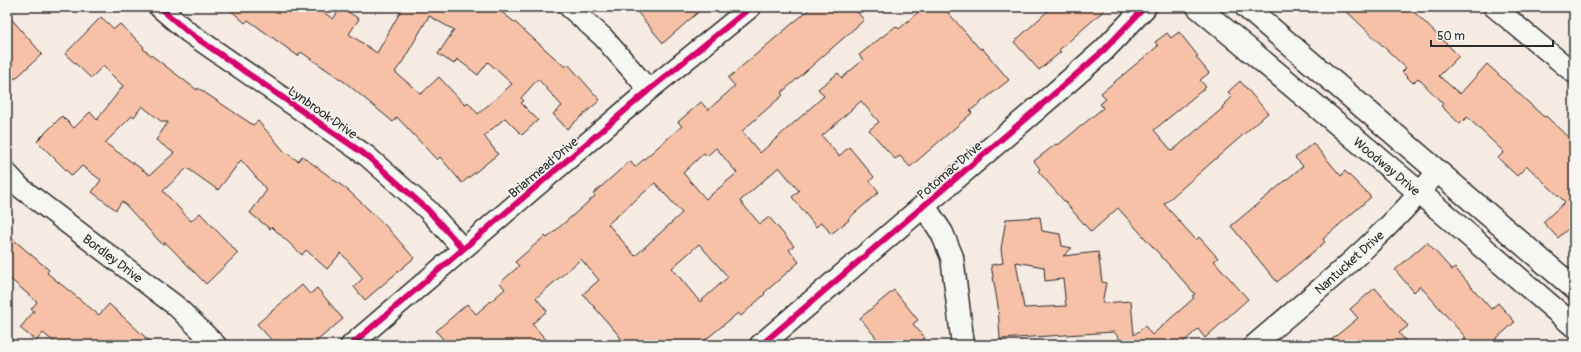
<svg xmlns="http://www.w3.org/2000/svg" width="1581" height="352" font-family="Pangolin,sans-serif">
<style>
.building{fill:#f6c1a7;stroke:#2b2b2b;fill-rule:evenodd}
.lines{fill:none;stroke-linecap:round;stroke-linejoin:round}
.street-casing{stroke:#2b2b2b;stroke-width:23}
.secondary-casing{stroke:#2b2b2b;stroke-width:25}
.street{stroke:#f6f6f2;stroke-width:20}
.secondary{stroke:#f6f6f2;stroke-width:22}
.cycleway-casing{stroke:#f6f6f2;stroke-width:8}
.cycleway{stroke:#d6006c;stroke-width:6}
.labels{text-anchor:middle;stroke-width:3;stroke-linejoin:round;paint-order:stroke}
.street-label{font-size:13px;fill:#2b2b2b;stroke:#f6f6f2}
</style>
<rect width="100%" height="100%" fill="#f6ebe3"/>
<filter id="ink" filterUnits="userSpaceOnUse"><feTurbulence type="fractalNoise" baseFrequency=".025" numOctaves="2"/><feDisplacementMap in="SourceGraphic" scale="8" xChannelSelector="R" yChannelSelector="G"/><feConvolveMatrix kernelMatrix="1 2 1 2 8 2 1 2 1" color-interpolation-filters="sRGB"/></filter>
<g filter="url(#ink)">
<path class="building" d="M227,7H316L333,19L341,7L359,19L349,34L377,53L403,7H495L517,24L565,67L568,64L600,100L567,129L553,114L562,106L538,79L521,98L524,101L521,103L538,120L522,135L505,118L484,136L498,154L462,183L440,157L437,160L397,117L393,122L346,83L301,52L298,56L248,20L245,23ZM429,16L454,30L438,54L454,64L457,59L478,75L488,62L512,84L478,114L468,102L465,105L439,77L421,94L395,72L403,61Z
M633,7H704L663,43Z
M812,7H853L864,20L781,93L783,95L742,131L760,153L824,96L818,89L838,73L842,78L863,60L859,55L896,26L899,29L924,7H943L980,49L982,48L1009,80L970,111L972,113L910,167L900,156L895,159L869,130L879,122L861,101L822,136L839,156L849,147L874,177L870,181L879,192L848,219L849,220L831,234L822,222L816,227L792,197L799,191L779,167L740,201L760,224L769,217L794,246L789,250L799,262L764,293L765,294L741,316L738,313L699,345H612L621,338L583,294L599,280L581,259L536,298L547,311L532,324L551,345H448L436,331L467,304L476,314L505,289L500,283L519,266L515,262L545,236L547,238L595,196L593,194L630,161L635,167L682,126L678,122L701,102L708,110L735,86L728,78ZM716,148L737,173L706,199L683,173L704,153L707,156ZM655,183L682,213L635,256L608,224ZM699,244L728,277L700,302L672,268Z
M1052,7H1108L1059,50L1061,52L1039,70L1014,42Z
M1342,7H1409L1459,56L1439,76L1460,94L1487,64L1544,117L1546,116L1574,143V223L1558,238L1543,222L1565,202L1527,166L1517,176L1498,158L1504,152L1467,117L1460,124L1441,106L1443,104L1418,78L1413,83L1402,72L1406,68Z
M7,14L42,54L15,79L7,71Z
M101,17L114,29L120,24L144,47L143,49L197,90L198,88L253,125L258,121L284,151L298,161L302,156L349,191L385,225L414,258L365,300L354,287L363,278L341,253L327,269L306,250L302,255L272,227L270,229L250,213L267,190L241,160L218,190L187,168L163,191L191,221L200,213L238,253L206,284L165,242L163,245L122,201L116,210L92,192L101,180L82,166L72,176L37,141L62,116L74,128L90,112L97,120L123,86L103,66L91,78L65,54ZM142,106L162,122H168L156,140L174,153L150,175L105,143L132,116L134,117Z
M1179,32L1198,56L1196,57L1209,73L1200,80L1206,87L1154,130L1172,151L1223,108L1222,107L1232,97L1228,92L1240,81L1268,113L1164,204L1196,240L1199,237L1218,258L1214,261L1248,299L1205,338L1198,329L1180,345H1121L1123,343L1114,332L1000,339L998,306L991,265L1003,263L1001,249L1006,219L1040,217L1042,231L1060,234L1062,246L1072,248L1063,256L1098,252L1102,282L1106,283L1102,303L1131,301L1134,335L1145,326L1152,335L1194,298L1192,296L1195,294L1118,208L1091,232L1038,171L1040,169L1034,161L1056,144L1058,145L1103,108L1100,104L1106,99L1101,93L1158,46L1155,42L1167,33L1171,38ZM1016,262L1044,267L1045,281L1063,279L1066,306L1024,308Z
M1313,143L1341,176L1345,171L1371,197L1323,239L1325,242L1277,282L1231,226L1303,166L1295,158Z
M7,234L49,270L47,273L99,315L109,304L154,345H58L43,333L36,341L20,328L34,311L31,309L37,302L7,276Z
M1427,242L1452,270L1455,268L1491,309L1498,303L1515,322L1489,345H1458L1466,338L1420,286L1414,292L1395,270Z
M302,285L310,294L317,288L343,319L312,345H276L257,324Z
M1375,288L1408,326L1399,333L1409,345H1325L1358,318L1350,309Z
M894,290L918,320L913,324L925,338L916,345H882L860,318Z"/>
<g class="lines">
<defs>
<path id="street" d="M159,7L188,32L367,156L428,210L463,249
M569,7L603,37L649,90
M1494,7L1574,73
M7,173L21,188L176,306L216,345
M351,345L649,90L751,7
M1254,345C1318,290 1384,238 1437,172"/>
<path id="secondary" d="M1198,7L1420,193L1574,326
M1246,7L1574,288
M924,206L942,233L952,257L963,345
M761,345L1046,101L1103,51L1145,7"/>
</defs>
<use href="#street" class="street-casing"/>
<use href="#secondary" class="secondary-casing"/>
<use href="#street" class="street"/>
<use href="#secondary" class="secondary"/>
<defs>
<path id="cycleway" d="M159,7L188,32L367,156L428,210L463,249
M351,345L649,90L751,7
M761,345L1046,101L1103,51L1145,7"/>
</defs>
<use href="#cycleway" class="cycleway-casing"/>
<use href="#cycleway" class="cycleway"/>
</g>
</g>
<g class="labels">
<g class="street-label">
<text transform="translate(323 112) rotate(35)" y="5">Lynbrook Drive</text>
<text transform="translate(1387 166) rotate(40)" y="5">Woodway Drive</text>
<text transform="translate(543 167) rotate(-40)" y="5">Briarmead Drive</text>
<text transform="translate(949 170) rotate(-41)" y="5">Potomac Drive</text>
<text transform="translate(113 258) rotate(37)" y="5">Bordley Drive</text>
<text transform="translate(1349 262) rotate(-42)" y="5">Nantucket Drive</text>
</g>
</g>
<rect width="1581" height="352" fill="none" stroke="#f6f6f2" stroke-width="24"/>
<rect x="12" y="12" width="1557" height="328" fill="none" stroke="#2b2b2b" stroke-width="1.5" filter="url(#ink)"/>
<path d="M1431 40v6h122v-6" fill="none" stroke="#2b2b2b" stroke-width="2"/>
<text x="1437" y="40" font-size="12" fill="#2b2b2b" stroke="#f6f6f2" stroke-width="3" paint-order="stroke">50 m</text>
</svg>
